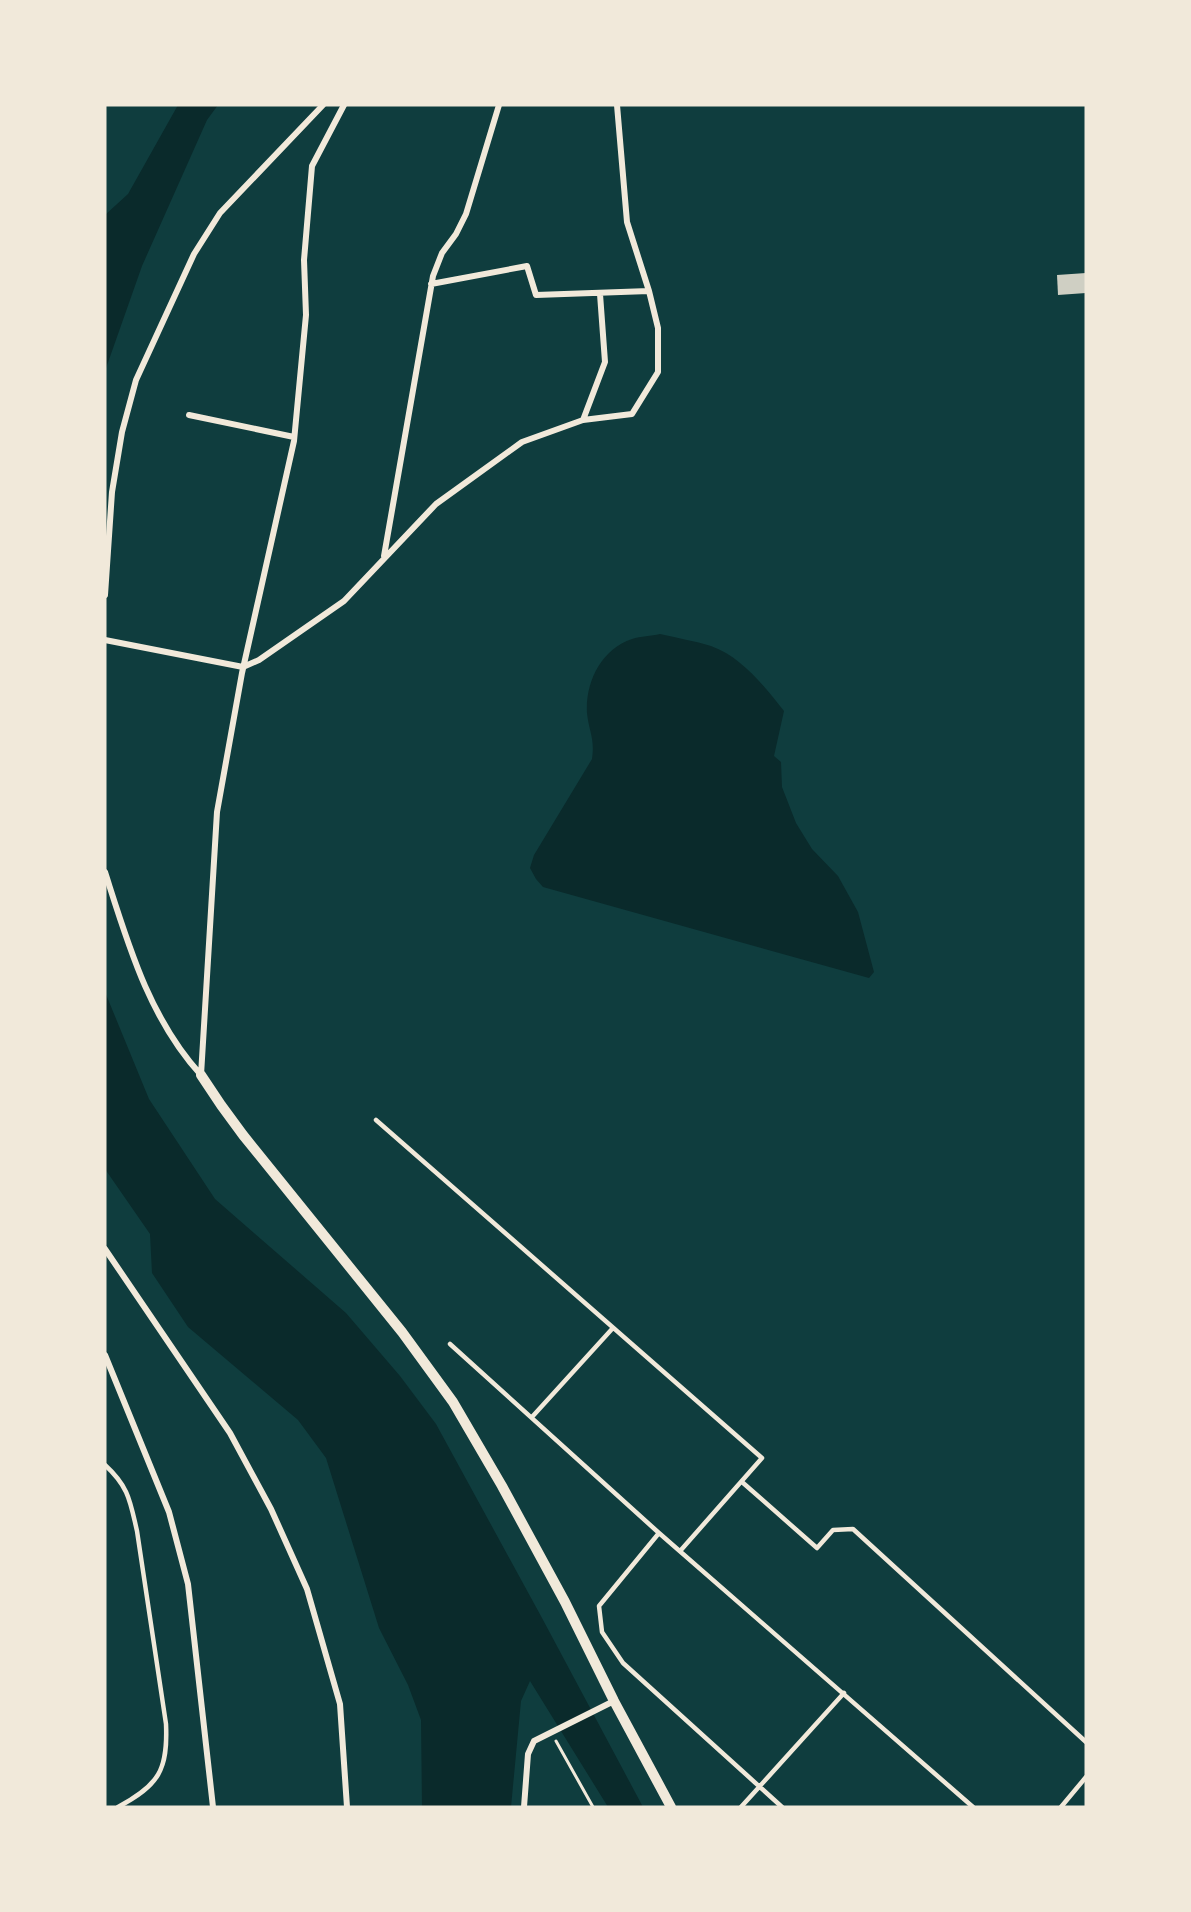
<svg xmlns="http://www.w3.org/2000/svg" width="1191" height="1912" font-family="'Titillium Web',sans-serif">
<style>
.water{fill:#0a2a2b}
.building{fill:#cfcfc3}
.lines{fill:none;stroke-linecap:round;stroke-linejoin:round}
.path{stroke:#f1e9da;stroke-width:3}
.service{stroke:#f1e9da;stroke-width:4.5}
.minor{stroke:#f1e9da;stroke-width:6}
.tertiary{stroke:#f1e9da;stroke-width:10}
</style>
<rect width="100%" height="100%" fill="#0f3d3e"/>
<path class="water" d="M178,105H218L207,120L142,266L105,371V215L128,194Z
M660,634C677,638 695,641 711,646C742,657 765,687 784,711L774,756L781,762L782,787L796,823L812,849L838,876L858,912L874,972L869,978L543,887L536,879L530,868L534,855L592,759C595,738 589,732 587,713C585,683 601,649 632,639C641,636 651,636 660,634Z
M105,992L149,1099L215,1199L346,1313L400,1376L436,1424L542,1618L643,1807H608L530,1681L521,1701L511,1807H422L421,1720L408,1685L379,1628L326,1458L298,1420L188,1327L152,1273L150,1234L105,1169Z"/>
<path class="building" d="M1086,273V293L1058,295L1057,275Z"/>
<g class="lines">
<path class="path" d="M556,1741L593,1807"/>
<path class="service" d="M376,1120L762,1458L681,1550
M450,1344L659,1533L973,1807
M532,1417L612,1329
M105,1465C129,1487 130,1501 137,1531L166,1724C168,1770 159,1785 118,1807
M742,1482L817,1548L833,1530L853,1529L1086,1742
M659,1533L599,1606L602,1632L623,1663L782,1807
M741,1807L844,1693
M1061,1807L1086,1777"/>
<path class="minor" d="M431,284L527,266L536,295L649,291
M189,415L294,437
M583,420L605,362L600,294
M384,556L433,276L442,253L456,234L466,214L499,105
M105,595L112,492L122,432L136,380L194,254L220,213L323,105
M105,640L243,667L259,660L344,601L436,504L522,442L583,420L632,414L658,372V328L649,291L627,222L617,105
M105,872C128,944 149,1018 201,1075
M201,1075L217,812L242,673L294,441L306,315L304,260L312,166L344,105
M105,1249L230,1433L271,1509L307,1589L340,1704L347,1807
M105,1355L169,1512L188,1584L213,1807
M524,1807L528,1754L534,1741L614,1701"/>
<path class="tertiary" d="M201,1075L221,1105L243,1135L402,1332L453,1402L502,1486L565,1602L614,1701L671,1807"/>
</g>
<rect width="1191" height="1912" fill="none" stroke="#f1e9da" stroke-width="213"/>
</svg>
